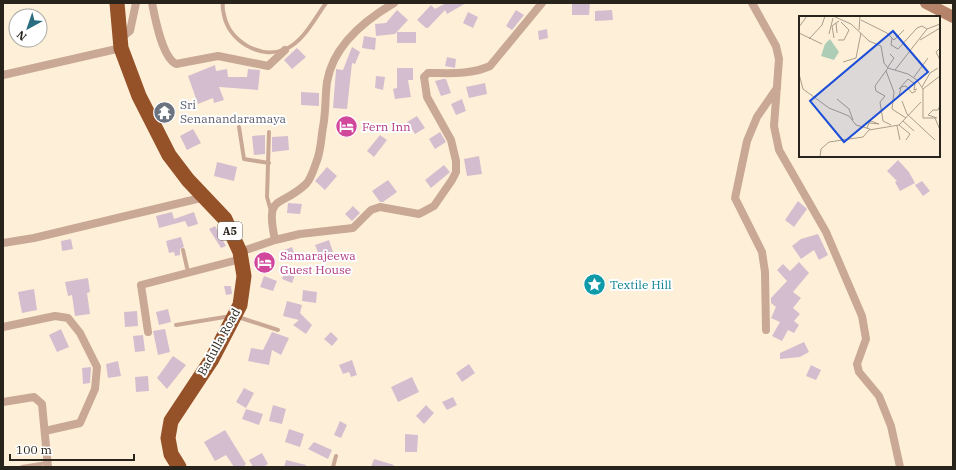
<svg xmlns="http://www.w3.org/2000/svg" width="956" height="470" font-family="'IBM Plex Serif',serif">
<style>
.building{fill:#d4bdce}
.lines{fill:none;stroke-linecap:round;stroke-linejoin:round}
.lane{stroke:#caa896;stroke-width:4}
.street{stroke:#caa896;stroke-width:8}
.secondary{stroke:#b58369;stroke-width:12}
.highway{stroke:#955128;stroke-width:15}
.labels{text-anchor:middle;stroke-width:4;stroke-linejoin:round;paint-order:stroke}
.shield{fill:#fff;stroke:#69665f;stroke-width:1}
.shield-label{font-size:11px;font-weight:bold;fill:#29241b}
.worship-label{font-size:12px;fill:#5b616d;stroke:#fff;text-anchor:start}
.hotel-label{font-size:12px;fill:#b23c85;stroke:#fff;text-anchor:start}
.culture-label{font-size:12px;fill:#0d838f;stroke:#fff;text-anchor:start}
.street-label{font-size:12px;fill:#29241b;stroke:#fff}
.inset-road{fill:none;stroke:#a99e8c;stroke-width:1}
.view{fill:#1d4ed8;fill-opacity:0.15;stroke:#1d4ed8;stroke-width:2}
.inset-edge{fill:none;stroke:#29241b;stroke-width:2}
</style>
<rect width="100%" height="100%" fill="#fef0d8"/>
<path class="building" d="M446,3H466L447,14L445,10L428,28H426L417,20L431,5L435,9Z
M572,3H590L589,15H572Z
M397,10L408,20L395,34L376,36L375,24L386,23Z
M516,10L524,15L512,30L506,26Z
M612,10L613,20L595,21V11Z
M468,12L478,17L473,28L463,23Z
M547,29L548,38L539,40L538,31Z
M397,32H416V43H397Z
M364,36L376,38L375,50L362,48Z
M352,47L360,52L355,64L352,63L347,109L333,108L336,70V69L343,70Z
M297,48L306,57L292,69L284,60Z
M447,57L456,59L455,68L445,66Z
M215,65L216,71L227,69L228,77H247L248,69L260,70L258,90L219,87L224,100L214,103L213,98L198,104L188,76Z
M397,68H413V80H408L411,97L395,99L393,89L397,88Z
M376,76L385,77L383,90L375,88Z
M443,79H446L451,93L441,96L435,81Z
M485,83L487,94L469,98L466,87Z
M301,92L319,93V106L301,105Z
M462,99L466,111L456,115L451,104Z
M417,116L425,128L415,134L407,122Z
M193,129L201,143L187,150L180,136Z
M440,132L446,142L435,149L429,139Z
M265,135V154L254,155L252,136Z
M380,135L387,140L374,157L367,151Z
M288,136L289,150L272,152V137Z
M479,156L482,174L467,176L464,159Z
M898,160L909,172L915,183L900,191L895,182L897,181L887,171Z
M217,162L237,167L234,181L214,176Z
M444,165L450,172L449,173L431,188L425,180Z
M327,167L337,176L325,190L315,181Z
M388,180L397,192L383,202H380L372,191Z
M922,181L930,191L923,196L915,185Z
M798,201L807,209L794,227L785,220Z
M288,203L302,204L300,214L287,213Z
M353,206L360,213L352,221L345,214Z
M172,212L174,219L194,212L198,224L188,227L185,221L159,228L156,216Z
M215,226L226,246L221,248L209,229Z
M818,234L828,255L819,260L814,250L801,259L792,246L801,239Z
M181,237L184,247L180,249V255L175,256L174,252L169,253L166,241Z
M71,239L73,249L62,251L61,241Z
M329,240L333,252L320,257L315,245Z
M292,247L295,256L282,261L279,252Z
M799,262L809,273L793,292L801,298L793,308L800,314L794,321L799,325L794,333L788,330L782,341L772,336L780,322L771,318L776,307L771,303V298L787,281L777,270L783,264L790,271Z
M286,268L296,272L292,283L282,279Z
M264,276L277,281L273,291L260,287Z
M88,278L90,292L87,293L90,314L75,316L72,295L68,296L65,282Z
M224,286H231L232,294L226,295Z
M34,289L37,310L22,313L18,292Z
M303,290L317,292L316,303L302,301Z
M287,301L302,305L300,313L312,325L306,334L293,325L299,320L283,316Z
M168,309L171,322L159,325L156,312Z
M137,311L138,326L125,327L124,312Z
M61,329L69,347L57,352L49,335Z
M165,329L170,352L158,355L153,331Z
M272,332L289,338L281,355L272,350L269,365L248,361L251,348L263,350Z
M331,332L338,339L332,346L324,339Z
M143,335L145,351L135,352L133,336Z
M804,342L809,352L800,357L780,359V353Z
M173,356L186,365L167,389L157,378Z
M352,360L357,375L351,377L349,372L343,374L339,365Z
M118,361L121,376L108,378L106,364Z
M469,364L475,373L462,382L456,373Z
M811,365L821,370L816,380L806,376Z
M91,367L90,383L83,384L82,368Z
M148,376L149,391L136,392L135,377Z
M412,377L419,392L398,402L391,387Z
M244,388L254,393L246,408L236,402Z
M453,397L457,405L447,410L442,402Z
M273,405L286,409L282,424L269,421Z
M426,405L434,413L424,424L416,416Z
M246,409L263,414L259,425L242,419Z
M340,421L347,425L341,438L334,435Z
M289,429L304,434L300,447L285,442Z
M225,430L246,464L243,467H234L226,455L215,461L204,442Z
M405,434L418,435L417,452H405Z
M314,442L332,450L328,459L308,449Z
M262,453L268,464L263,467H253L249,460Z
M374,459L394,465L393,467H371Z
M286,460L306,465L305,467H284Z"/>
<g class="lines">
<path class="lane" d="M223,3C222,7 223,11 224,15C229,41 260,60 286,49C304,41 315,18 326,3
M239,127L244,159L269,163
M269,132L267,197L271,211
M183,250L188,272
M238,317L278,330
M176,325L231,316
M22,467L47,463
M333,467L336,456"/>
<path class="street" d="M152,3C155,18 162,57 176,64L218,56L268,66L285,50
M752,3L776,46L779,59L774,126L779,150L826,232L862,316L866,339L857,364L859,372L879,396L891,426L900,467
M120,39L130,31L136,3
M3,75L121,48
M275,240C265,193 279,209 306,184C310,180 314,169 316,163C321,152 321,138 323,127C326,112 325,97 327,82C333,45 365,20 394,3
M3,243L34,238L205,197
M240,252L275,240L300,234L353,228L371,210L380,207L419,214L434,206L452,180L456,172V161L451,140L427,97L424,77L428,73C449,73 470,75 490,66L542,3
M3,327L55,316L68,318L80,333L97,367L95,389L80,423L45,431
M766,330L765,272L762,252L735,198L747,141L757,117L777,88
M148,332L141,285L241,259
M3,402L34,397L42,404L48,467"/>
<path class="secondary" d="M926,3L953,17"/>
<path class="highway" d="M117,3L121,48L139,96L169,155L188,180L225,219L240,252L244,276L240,305L212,359L171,421L168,438L171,454L179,467"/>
</g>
<defs>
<symbol id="temple-disc" viewBox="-11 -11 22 22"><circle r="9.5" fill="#6b7280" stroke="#fff"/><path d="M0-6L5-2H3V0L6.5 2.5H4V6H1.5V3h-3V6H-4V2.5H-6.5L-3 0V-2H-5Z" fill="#fff"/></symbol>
<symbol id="hotel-disc" viewBox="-11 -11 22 22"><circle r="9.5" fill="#d1479c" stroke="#fff"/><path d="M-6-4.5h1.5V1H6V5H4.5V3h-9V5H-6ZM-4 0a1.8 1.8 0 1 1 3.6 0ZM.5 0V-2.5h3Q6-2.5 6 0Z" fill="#fff"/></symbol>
<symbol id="sight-disc" viewBox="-11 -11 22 22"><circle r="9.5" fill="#0f9aa8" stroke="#fff"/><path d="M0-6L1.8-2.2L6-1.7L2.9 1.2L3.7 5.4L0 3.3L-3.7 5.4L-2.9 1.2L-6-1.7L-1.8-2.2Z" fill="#fff"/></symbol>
</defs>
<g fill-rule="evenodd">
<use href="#temple-disc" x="152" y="100" width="25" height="25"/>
<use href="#hotel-disc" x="334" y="114" width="25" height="25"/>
<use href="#hotel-disc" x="252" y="250" width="25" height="25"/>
<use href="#sight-disc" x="582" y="272" width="25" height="25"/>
</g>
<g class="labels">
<rect class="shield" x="218" y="222" width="24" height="18" rx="3"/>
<g class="shield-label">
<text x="230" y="235">A5</text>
</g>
<g class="worship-label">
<text x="180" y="109">Sri<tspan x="180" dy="14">Senanandaramaya</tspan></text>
</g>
<g class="hotel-label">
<text x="362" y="131">Fern Inn</text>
<text x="280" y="260">Samarajeewa<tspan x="280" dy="14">Guest House</tspan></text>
</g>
<g class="culture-label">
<text x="610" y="289">Textile Hill</text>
</g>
<g class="street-label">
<text transform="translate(219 342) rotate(-61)" y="4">Badulla Road</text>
</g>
</g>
<g transform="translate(799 16)">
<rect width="141" height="141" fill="#fef0d8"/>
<path d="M31,23L40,36L35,44L22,40L26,28Z" fill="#adcdb7"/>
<path class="inset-road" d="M34,0L52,8L70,25L82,30L85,47L89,52L109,58L118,64L124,73V102H136L141,114M62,4L88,17L95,24L105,14M0,11L8,0M60,14L61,0M0,17L23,28M38,17L37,7L40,5M30,18L34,2M35,22L33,10L37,7M93,22L92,29L99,33L118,12L123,10L128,13M10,23L23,9L26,0M39,24H45L50,14L42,6M121,24L141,12M141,32L137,36L141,44M44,46L57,42L62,17M89,51L95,42L91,38M89,52L76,70L77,75L86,80L81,86L84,105L92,109M96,54L128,13L141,8M87,55L95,76L93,93L107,102M0,58L4,73L30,92L50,100L57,109L71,113M115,61L129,42M123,71L131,57L139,52M100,73L109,63L116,68L115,74L118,73M124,73L141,60M100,80L102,71L107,70L113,77L117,75M38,83L50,93L54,104M103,85L108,98L136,124M138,102L129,99L134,94H139L141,89M104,105L115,115M100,109L111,118L107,124M98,110L101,124M68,112L70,107L72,105L80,108L70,107M21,141L22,133L30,126L64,121L70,114L100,109L122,86"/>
<path class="view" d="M94,15L129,56L45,126L11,85Z"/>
<rect width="141" height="141" class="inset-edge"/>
</g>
<rect width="956" height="470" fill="none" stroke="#29241b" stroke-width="8"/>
<g transform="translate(28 28) rotate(220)"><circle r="19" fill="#ffffff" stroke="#a9a7a4"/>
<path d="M0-3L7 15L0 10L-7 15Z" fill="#2b6d80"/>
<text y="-6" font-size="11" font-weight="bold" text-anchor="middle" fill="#29241b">N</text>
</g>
<path d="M10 454v6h124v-6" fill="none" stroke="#29241b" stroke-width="2"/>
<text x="16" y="454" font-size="12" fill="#29241b" stroke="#ffffff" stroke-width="3" paint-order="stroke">100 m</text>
</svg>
